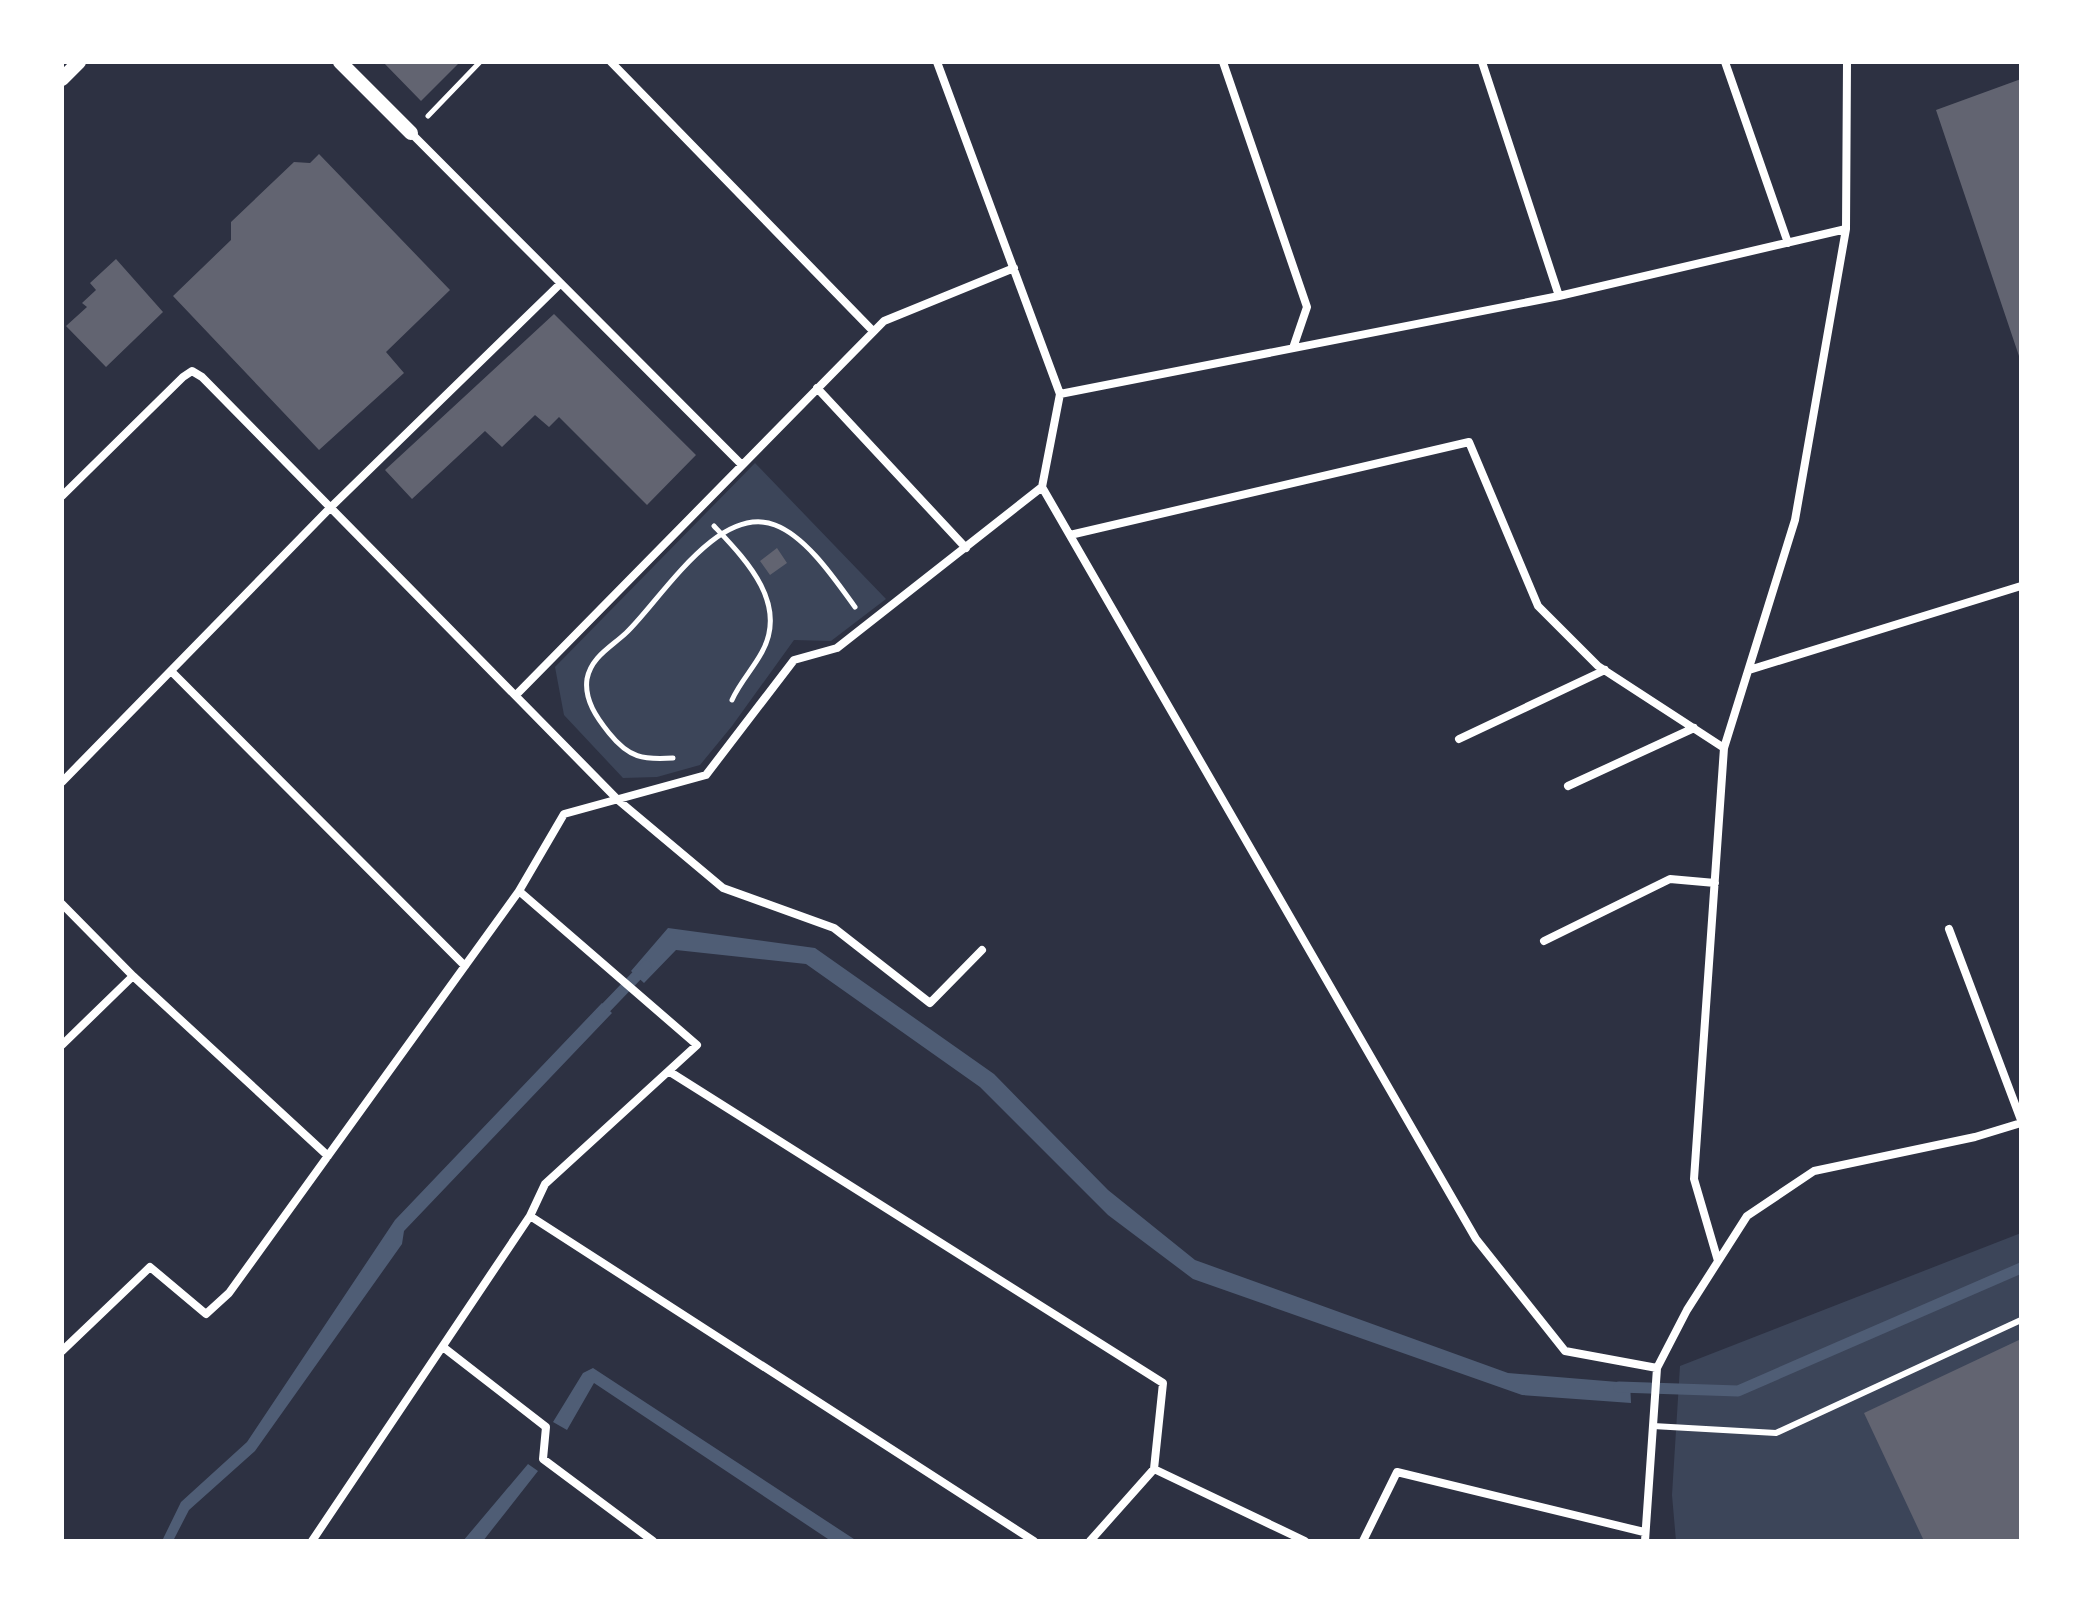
<svg xmlns="http://www.w3.org/2000/svg" width="2083" height="1603" font-family="'Space Grotesk',sans-serif">
<style>
.green{fill:#3c4559}
.water{fill:#4f5d75}
.lines{fill:none;stroke-linecap:round;stroke-linejoin:round}
.stream{stroke:#4f5d75;stroke-width:11}
.building{fill:#626471}
.path{stroke:#fff;stroke-width:5}
.service{stroke:#fff;stroke-width:6}
.minor{stroke:#fff;stroke-width:8}
.tertiary{stroke:#fff;stroke-width:14}
</style>
<rect width="100%" height="100%" fill="#2d3142"/>
<path class="green" d="M755,463L886,599L831,641L794,640L732,726L700,765L657,777L623,778L564,715L555,667Z
M2021,1233V1541H1676L1672,1495L1680,1366Z"/>
<path class="water" d="M668,928L815,948L994,1074L1108,1190L1195,1260L1508,1373L1630,1383L1631,1403L1522,1395L1193,1279L1108,1215L980,1087L806,964L676,950L644,983L631,971Z
M602,1003L612,1013L404,1231L402,1244L255,1451L189,1510L173,1541H162L181,1502L247,1442L395,1220Z
M593,1368L857,1541H831L594,1383L567,1430L553,1422L583,1373Z
M528,1464L538,1471L483,1541H463Z"/>
<g class="lines">
<path class="stream" d="M597,1017L646,966
M1619,1387L1738,1391L2021,1268"/>
</g>
<path class="building" d="M383,62H460L421,101Z
M2021,79V359H2020L1936,110Z
M319,154L450,290L386,352L404,373L319,450L173,296L231,240V222L294,162L310,163Z
M116,259L163,312L106,367L66,326L87,307L82,303L96,290L90,283Z
M554,314L696,455L647,505L559,417L549,427L535,415L502,447L485,431L412,499L385,470Z
M777,548L787,563L770,575L760,561Z
M2021,1339V1541H1924L1864,1413Z"/>
<g class="lines">
<path class="path" d="M428,116L480,62
M714,526C745,559 789,603 762,652C753,669 740,682 732,700
M673,758C643,760 629,758 609,733C597,718 584,700 587,679C591,657 611,647 626,633C660,601 718,503 775,525C807,537 836,581 855,607"/>
<path class="service" d="M1653,1426L1776,1433L2021,1320"/>
<path class="minor" d="M611,62L873,331
M1223,62L1307,307L1293,348
M1482,62L1559,296
M1725,62L1788,243
M411,133L742,465
M817,388L966,548
M1060,394L1559,296L1846,229L1847,62
M1042,487L1476,1239L1565,1351L1657,1368
M62,496L183,377L192,371L202,377L618,800L723,888L834,928L930,1003L982,950
M1070,535L1469,442L1538,606L1598,666L1724,748
M1749,670L2021,586
M171,671L465,966
M516,695L884,321L1014,268
M1459,739L1605,670
M62,782L331,507L560,284
M1568,786L1694,728
M62,904L133,976L62,1045
M1949,929L2021,1120
M1544,941L1670,879L1715,883
M133,976L328,1156
M670,1072L1163,1383L1154,1469
M530,1216L1034,1541
M1718,1261L1694,1179L1724,748L1795,520L1846,229
M443,1347L546,1427L543,1459L653,1541
M62,1351L150,1267L206,1314L229,1293L519,891
M312,1541L530,1216L545,1184L697,1045L519,891L564,814L706,775L794,660L837,648L1042,487L1060,394L937,62
M1090,1541L1154,1469L1305,1541
M1363,1541L1397,1472L1644,1532
M1645,1541L1657,1368L1687,1310L1747,1216L1814,1171L1975,1137L2021,1123"/>
<path class="tertiary" d="M340,62L411,133
M62,79L79,62"/>
</g>
<rect width="2083" height="1603" fill="none" stroke="#ffffff" stroke-width="128"/>
</svg>
